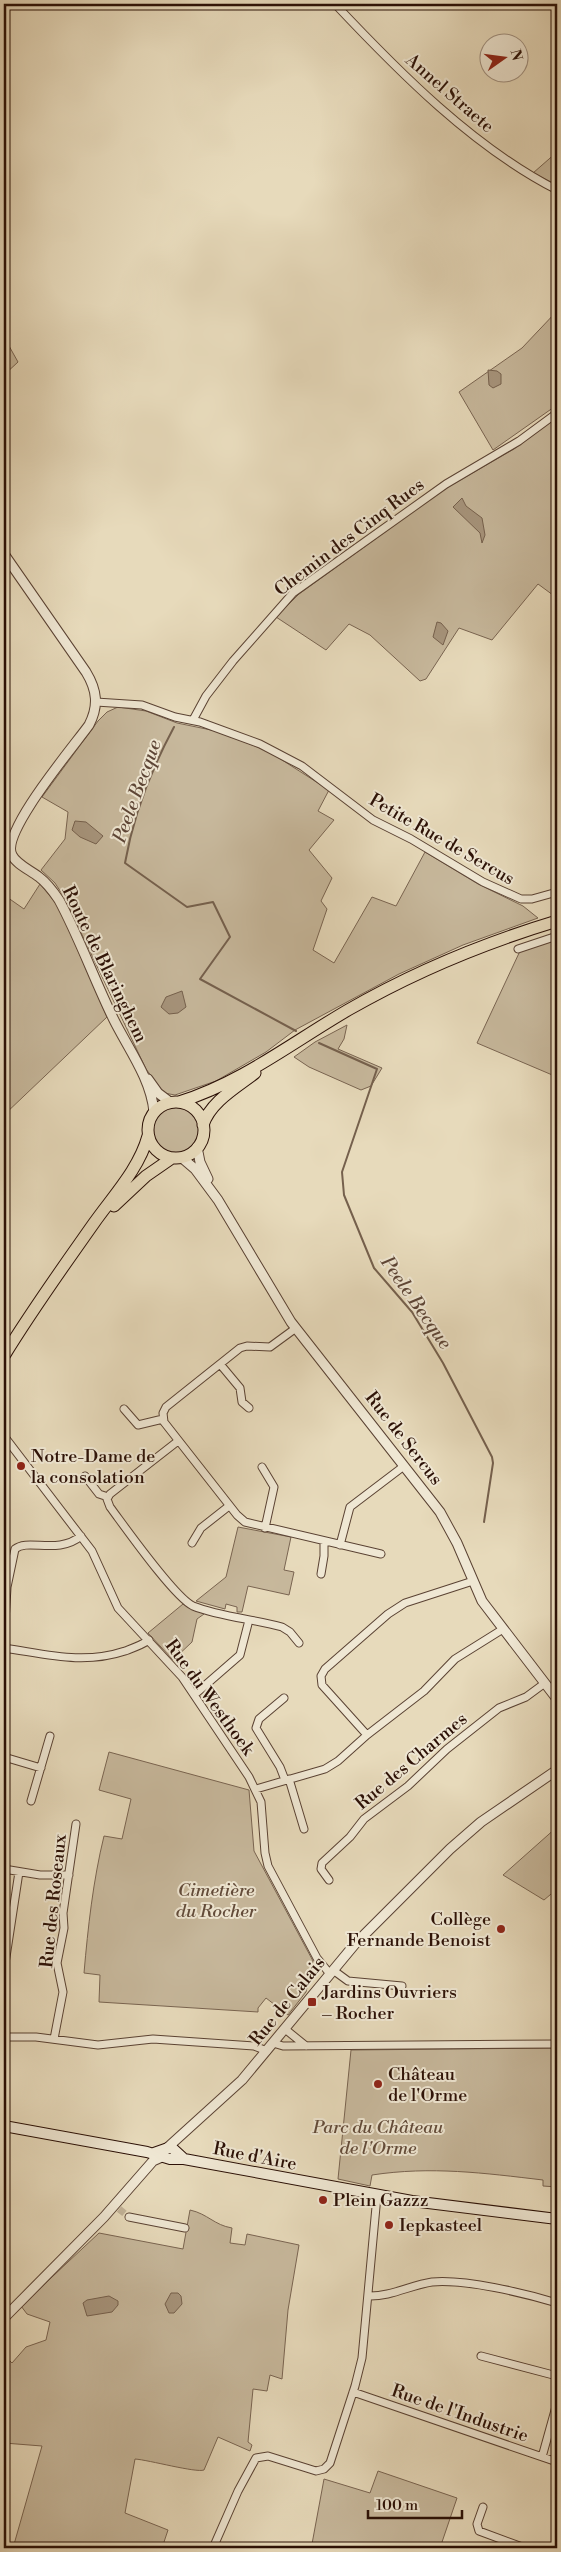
<svg xmlns="http://www.w3.org/2000/svg" width="561" height="2552" font-family="'Libre Bodoni',serif">
<style>
.green{fill:#c7b89c;stroke:#796451}
.water{fill:#a7957d;stroke:#75604d}
.lines{fill:none;stroke-linecap:round;stroke-linejoin:round}
.stream{stroke:#75604d;stroke-width:2}
.minor-tunnel{stroke:#c1b297;stroke-width:7;stroke-dasharray:7 3.5;stroke-linecap:butt}
.minor-casing{stroke:#5a4233;stroke-width:9}
.tertiary-casing{stroke:#5a4233;stroke-width:11}
.secondary-casing{stroke:#2b1006;stroke-width:12}
.primary-casing{stroke:#2b1006;stroke-width:13}
.minor{stroke:#efe7d3;stroke-width:7}
.tertiary{stroke:#efe7d3;stroke-width:9}
.secondary{stroke:#efe7d3;stroke-width:10}
.primary{stroke:#e7dabb;stroke-width:11}
.poi-dot{fill:#8f2418;stroke:#efe7d3;stroke-width:2}
.labels{text-anchor:middle;stroke-width:4;stroke-linejoin:round;paint-order:stroke}
.street-label{font-size:18px;fill:#2b1006;stroke:#efe7d3}
.poi-label{font-size:18px;fill:#2b1006;stroke:#efe7d3;text-anchor:start}
.park-label{font-size:18px;font-style:italic;fill:#624b3a;stroke:#efe7d3}
.water-label{font-size:19px;font-style:italic;fill:#5d4536;stroke:#efe7d3}
</style>
<rect width="100%" height="100%" fill="#e7dabb"/>
<filter id="stains"><feTurbulence type="fractalNoise" baseFrequency=".004" numOctaves="4"/><feColorMatrix values="0 0 0 0 .2 0 0 0 0 .09 0 0 0 0 .02 0 0 0 .5 -.17"/></filter>
<radialGradient id="worn" r=".72"><stop offset=".6" stop-color="#630" stop-opacity="0"/><stop offset="1" stop-color="#630" stop-opacity=".3"/></radialGradient>
<path class="green" d="M557,152V185L533,173Z
M557,311V405L493,450L459,392L522,348Z
M4,337L18,362L4,375Z
M557,417V598L538,584L492,640L459,628L426,679L420,681L370,635L349,624L326,650L276,617L299,594L443,490L514,449Z
M118,707L146,711L177,723L216,731L268,751L329,790L318,811L334,820L309,850L332,878L321,901L327,909L313,950L334,963L372,897L396,906L425,852L478,884L523,906L538,918L463,945L399,974L295,1030L266,1052L216,1081L175,1095L164,1093L146,1069L64,897L55,883L41,870L65,839L68,812L42,797L98,721L107,712Z
M40,884L59,907L107,1017L4,1115V895L24,909Z
M557,938V1077L477,1043L520,951Z
M347,1025L344,1039L338,1049L382,1068L371,1086L361,1090L309,1067L294,1057L315,1042Z
M153 1130a23 23 0 1 1 46 0a23 23 0 1 1-46 0Z
M238,1527L291,1537L284,1570L294,1572L289,1595L248,1586L242,1612H237V1607L226,1604L225,1609L196,1601L226,1577Z
M183,1604L204,1614L197,1619L192,1642L173,1660L148,1633Z
M109,1752L249,1790L254,1851L313,1961L306,1992L288,2015L266,1998L258,2008V2012L99,2002L100,1975L84,1973C88,1927 93,1881 104,1836L122,1839L131,1799L99,1790Z
M557,1827V1889L544,1900L503,1875Z
M557,2048V2187L543,2186V2180C484,2173 431,2166 372,2175L370,2186L338,2179L351,2050Z
M190,2210C208,2214 214,2225 232,2228L230,2243L245,2245L247,2234L299,2245L288,2310L282,2379L270,2375L267,2391L253,2389L248,2442L252,2445L250,2451L218,2437L204,2470C196,2473 149,2460 135,2459L125,2513L168,2530L162,2548H13L42,2446L4,2443V2355L12,2363L26,2347L46,2340L50,2322L27,2314L21,2306L99,2233L183,2249Z
M378,2471L457,2498L440,2548H322L312,2544L324,2479L370,2493Z"/>
<path class="water" d="M488,370L497,371L501,374V384L493,388L489,385Z
M462,498L466,506L482,518L485,535L482,543L480,533L453,507Z
M437,622L441,623L448,631L443,645L433,637Z
M75,821L86,822L103,836L96,844L80,837L72,830Z
M182,991L186,1007L178,1013L169,1014L161,1007L166,997Z
M171,2293H178L181,2296L182,2304L174,2313H169L165,2304Z
M109,2296L118,2301V2305L112,2312L87,2316L83,2303L87,2300Z"/>
<g class="lines">
<path class="stream" d="M174,727C152,768 133,817 125,863L187,907L213,902L230,937L200,979L296,1031
M319,1043L377,1069L342,1172L344,1195L374,1268L412,1312L443,1363L492,1457L493,1463L484,1522"/>
<path class="minor-tunnel" d="M119,2209L129,2217"/>
<defs>
<path id="minor" d="M335,4C399,72 473,147 557,190
M96,702L142,705L175,717L200,722L260,744L302,766L373,820L411,839L483,882L521,899H532L557,892
M193,720L206,696L233,661L293,593L446,484L519,441L557,413
M4,861L11,855
M518,949L557,936
M296,1328L270,1347L247,1346L240,1348L166,1407L163,1413L164,1422L237,1515L245,1522L381,1554
M220,1364L240,1388L242,1402L249,1408
M124,1409L138,1425L163,1419
M4,1436L92,1551L118,1608L182,1677L249,1777L261,1802L265,1853L268,1866L317,1958L330,1974
M178,1441L110,1494L107,1499L110,1507C125,1527 174,1597 193,1606C221,1617 254,1619 282,1627L290,1632L299,1643
M262,1467L274,1487L265,1528
M85,1476L99,1494L108,1497
M192,1543L201,1528L229,1506
M340,1545L350,1507L404,1466
M321,1574L324,1556V1541
M473,1581L405,1603L388,1614L325,1669L321,1676L322,1685L367,1735L424,1691L455,1659L503,1629
M4,1640L7,1587L15,1549C28,1538 58,1555 81,1536
M4,1648C46,1654 83,1665 125,1651C133,1648 142,1645 149,1640
M194,1695L240,1655L249,1620
M284,1698L259,1719L256,1728L280,1767L285,1780
M4,1757L41,1768
M289,1779L304,1829
M256,1789L325,1769L338,1761L367,1735
M31,1801L50,1736
M4,1869L40,1875H69
M329,1880L321,1869L322,1863L350,1837L364,1819L408,1786L447,1749L499,1708L526,1697L545,1683
M4,1970L19,1872
M333,1970L348,1981L402,1986
M285,2029L306,2046
M4,2037H36L98,2045L153,2039L254,2046L267,2051
M54,2039L63,1992L57,1963L64,1928L63,1913L76,1824
M273,2043L283,2046L557,2044
M129,2217L185,2228
M368,2296C390,2297 411,2285 432,2282C466,2279 524,2293 557,2303
M481,2356L557,2376
M353,2392L557,2462
M542,2457L557,2403
M483,2507L477,2524L479,2531L525,2548
M213,2548L238,2491L256,2458L268,2456L316,2471L324,2469L330,2463L355,2386L362,2358L377,2196"/>
<path id="tertiary" d="M4,554L86,672C97,690 99,706 89,725C74,746 0,833 12,855C16,864 30,870 39,877C47,883 53,891 59,900C79,937 94,979 113,1018C127,1047 151,1078 154,1112
M148,1079L158,1093L170,1102
M197,1147L200,1162L208,1179
M181,1157L195,1169L218,1200L291,1322L440,1512L457,1543L482,1601L557,1699
M167,2148L242,2080L355,1944L450,1849L481,1822L557,1770
M4,2318L104,2217L153,2161L162,2157"/>
<path id="secondary" d="M4,2126L147,2152L170,2159H184L412,2201L557,2219
M154,2153L171,2147L184,2159"/>
<path id="primary" d="M148 1130a28 28 0 1 1 56 0a28 28 0 1 1-56 0Z
M179,1102C241,1083 293,1042 348,1010C414,972 484,943 557,921
M203,1125C210,1102 237,1087 255,1073
M114,1206L146,1176L172,1158
M4,1356C32,1310 63,1267 94,1223C113,1196 139,1169 148,1136"/>
</defs>
<use href="#minor" class="minor-casing"/>
<use href="#tertiary" class="tertiary-casing"/>
<use href="#secondary" class="secondary-casing"/>
<use href="#primary" class="primary-casing"/>
<use href="#minor" class="minor"/>
<use href="#tertiary" class="tertiary"/>
<use href="#secondary" class="secondary"/>
<use href="#primary" class="primary"/>
</g>
<g class="poi-dot">
<circle cx="21" cy="1466" r="5"/>
<circle cx="501" cy="1929" r="5"/>
<rect x="307" y="1997" width="10" height="10" rx="2.5"/>
<circle cx="378" cy="2084" r="5"/>
<circle cx="323" cy="2200" r="5"/>
<circle cx="389" cy="2225" r="5"/>
</g>
<g class="labels">
<g class="street-label">
<text transform="translate(450 93) rotate(41)" y="6">Annel Straete</text>
<text transform="translate(349 537) rotate(-37)" y="6">Chemin des Cinq Rues</text>
<text transform="translate(442 839) rotate(30)" y="6">Petite Rue de Sercus</text>
<text transform="translate(105 964) rotate(64)" y="6">Route de Blaringhem</text>
<text transform="translate(404 1438) rotate(52)" y="6">Rue de Sercus</text>
<text transform="translate(210 1697) rotate(54)" y="6">Rue du Westhoek</text>
<text transform="translate(411 1761) rotate(-40)" y="6">Rue des Charmes</text>
<text transform="translate(53 1901) rotate(-84)" y="6">Rue des Roseaux</text>
<text transform="translate(287 2001) rotate(-51)" y="6">Rue de Calais</text>
<text transform="translate(255 2156) rotate(11)" y="6">Rue d'Aire</text>
<text transform="translate(460 2413) rotate(19)" y="6">Rue de l'Industrie</text>
</g>
<g class="poi-label">
<text x="31" y="1462">Notre-Dame de<tspan x="31" dy="21">la consolation</tspan></text>
<text x="491" y="1925" text-anchor="end">Collège<tspan x="491" dy="21">Fernande Benoist</tspan></text>
<text x="322" y="1998">Jardins Ouvriers<tspan x="322" dy="21">– Rocher</tspan></text>
<text x="388" y="2080">Château<tspan x="388" dy="21">de l'Orme</tspan></text>
<text x="333" y="2206">Plein Gazzz</text>
<text x="399" y="2231">Iepkasteel</text>
</g>
<g class="park-label">
<text x="216" y="1896">Cimetière<tspan x="216" dy="21">du Rocher</tspan></text>
<text x="378" y="2133">Parc du Château<tspan x="378" dy="21">de l'Orme</tspan></text>
</g>
<g class="water-label">
<text transform="translate(136 791) rotate(-70)" y="7">Peele Becque</text>
<text transform="translate(417 1302) rotate(55)" y="7">Peele Becque</text>
</g>
</g>
<rect width="561" height="2552" fill="none" stroke="#e7dabb" stroke-width="20"/>
<rect x="5" y="5" width="551" height="2542" fill="none" stroke="#2b1006" stroke-width="2.5"/>
<rect x="10" y="10" width="541" height="2532" fill="none" stroke="#2b1006"/>
<g transform="translate(504 58) rotate(76)"><circle r="24" fill="#efe7d3" stroke="#a19181"/>
<path d="M0-4L9 19L0 12L-9 19Z" fill="#8f2418"/>
<text y="-8" font-size="14" font-weight="bold" text-anchor="middle" fill="#2b1006">N</text>
</g>
<path d="M368 2510v8h94v-8" fill="none" stroke="#2b1006" stroke-width="2.5"/>
<text x="376" y="2510" font-size="15" fill="#2b1006" stroke="#efe7d3" stroke-width="4" paint-order="stroke">100 m</text>
<rect width="100%" height="100%" filter="url(#stains)"/>
<rect width="100%" height="100%" fill="url(#worn)"/>
</svg>
